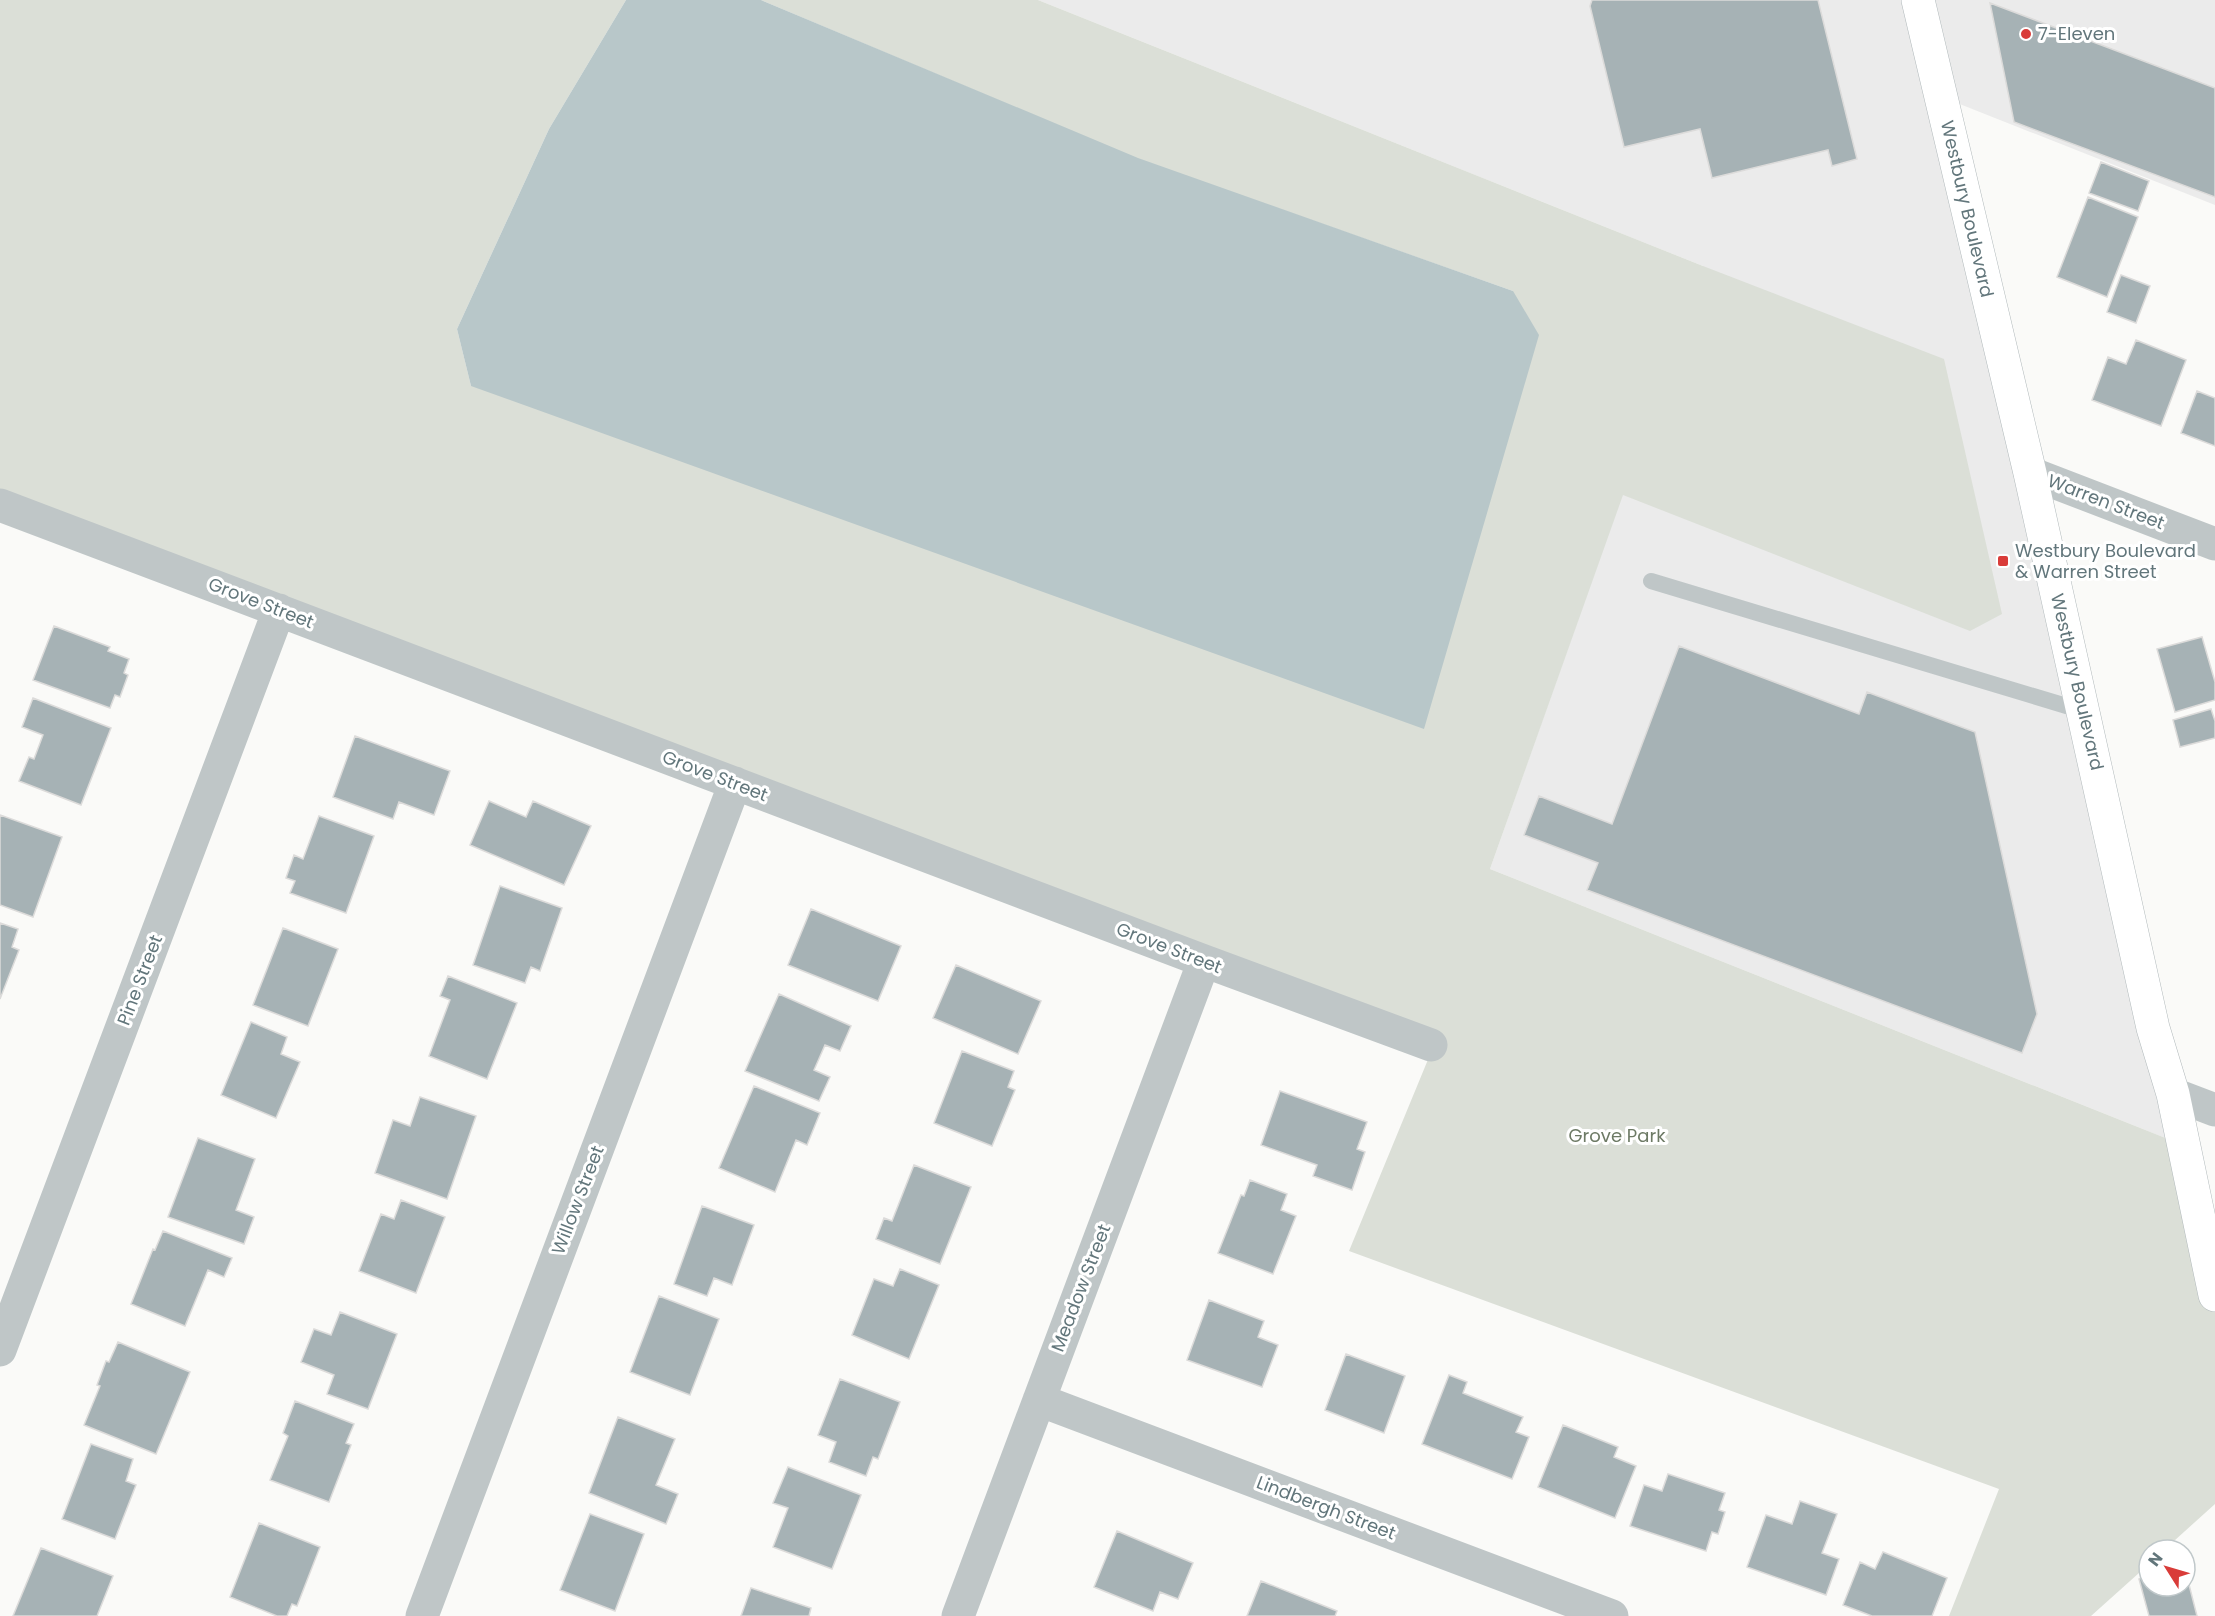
<svg xmlns="http://www.w3.org/2000/svg" width="2215" height="1616" font-family="Poppins,sans-serif">
<style>
.built{fill:#ebebeb}
.green{fill:#dbdfd7}
.water{fill:#b8c7c9}
.building{fill:#a6b2b5;stroke:#dcdbda;stroke-width:1.5}
.lines{fill:none;stroke-linecap:round;stroke-linejoin:round}
.secondary-casing{stroke:#b2babc;stroke-width:34}
.lane{stroke:#bfc6c7;stroke-width:16}
.street{stroke:#bfc6c7;stroke-width:33}
.secondary{stroke:#fff;stroke-width:33}
.poi-dot{fill:#d93c39;stroke:#fff;stroke-width:2}
.labels{text-anchor:middle;stroke-width:6;stroke-linejoin:round;paint-order:stroke}
.poi-label{font-size:18px;fill:#62767b;stroke:#fff;text-anchor:start}
.street-label{font-size:18px;fill:#62767b;stroke:#fff}
.park-label{font-size:18px;fill:#6d7a65;stroke:#fff}
</style>
<rect width="100%" height="100%" fill="#fafaf8"/>
<path class="built" d="M1038,0H2215V205L1942,97L2183,1145L1490,869L1703,266Z"/>
<path class="green" d="M0,0H626L549,129L457,329L471,386L1513,291L1138,159L761,0H1038L1703,266L1944,359L2002,614L1970,631L1623,495L1490,869L2183,1145L2215,1295V1504L2164,1550H2149V1564L2091,1616H1949L1999,1489L1349,1251L1434,1045L0,504Z"/>
<path class="water" d="M626,0H761L1138,158L1513,291L1539,335L1424,729L471,386L457,329L549,129Z"/>
<path class="building" d="M1592,0H1818L1857,159L1832,166L1828,150L1712,178L1700,129L1624,147L1590,6Z
M1990,3L2215,88V197L2014,122Z
M2101,162L2149,181L2138,211L2089,193Z
M2088,197L2138,217L2107,297L2057,277Z
M2121,275L2150,286L2136,323L2107,312Z
M2136,340L2186,360L2161,426L2092,400L2108,357L2126,364Z
M2197,391L2215,398V446L2181,433Z
M54,626L110,647L108,651L129,659L124,673L128,675L120,697L115,695L110,708L33,680Z
M2202,637L2215,682V700L2175,712L2157,649Z
M1679,646L1859,714L1867,692L1975,732L2037,1014L2022,1053L1587,890L1598,863L1524,835L1539,796L1612,824Z
M33,698L111,728L81,805L19,781L29,757L34,759L43,735L22,727Z
M2211,709L2215,721V738L2180,747L2173,720Z
M355,736L450,771L434,815L399,802L393,819L333,797Z
M489,801L526,817L533,801L591,826L564,885L470,845Z
M0,815L62,837L33,917L0,905Z
M319,816L374,836L346,913L290,893L295,881L286,878L294,855L303,859Z
M500,886L562,908L540,971L531,967L525,983L473,965Z
M811,909L901,946L878,1001L788,965Z
M0,923L18,929L12,947L19,950L0,999Z
M283,928L338,949L308,1026L253,1005Z
M956,965L1041,1001L1018,1054L933,1018Z
M448,976L517,1003L487,1079L429,1056L450,1000L440,996Z
M779,994L851,1026L840,1051L825,1045L814,1070L830,1077L819,1101L745,1071Z
M251,1022L287,1037L281,1054L300,1062L276,1118L221,1095Z
M962,1051L1014,1071L1008,1087L1015,1090L992,1146L934,1123Z
M754,1086L820,1113L807,1145L796,1140L775,1192L719,1168Z
M1280,1091L1367,1122L1357,1149L1365,1152L1352,1190L1313,1176L1317,1165L1261,1145Z
M420,1097L476,1116L447,1199L375,1173L393,1120L410,1126Z
M198,1138L255,1159L236,1210L254,1217L244,1244L168,1217Z
M914,1165L971,1187L940,1264L876,1239L884,1218L892,1221Z
M1250,1180L1287,1194L1281,1210L1296,1216L1273,1274L1218,1253L1241,1195L1244,1196Z
M401,1200L445,1217L416,1293L359,1271L381,1214L394,1219Z
M702,1206L754,1225L732,1285L714,1278L707,1296L674,1284Z
M163,1231L232,1258L224,1277L208,1270L185,1326L131,1304L153,1249L155,1250Z
M900,1269L939,1285L909,1359L852,1335L874,1279L893,1286Z
M659,1296L719,1319L690,1395L630,1372Z
M1209,1300L1264,1321L1258,1337L1278,1345L1262,1387L1187,1360Z
M340,1312L397,1334L368,1409L327,1394L334,1375L301,1362L314,1329L331,1335Z
M118,1342L190,1372L156,1454L84,1425L100,1386L97,1385L106,1361L109,1362Z
M1346,1354L1405,1376L1384,1433L1325,1410Z
M1449,1375L1467,1382L1463,1393L1523,1417L1516,1432L1529,1437L1512,1479L1422,1444Z
M840,1379L900,1402L878,1459L873,1457L866,1476L829,1462L836,1442L818,1435Z
M295,1401L354,1424L346,1443L351,1445L329,1502L270,1480L288,1436L283,1433Z
M618,1417L675,1439L656,1485L678,1494L666,1524L589,1493Z
M1563,1425L1618,1447L1614,1457L1636,1466L1615,1518L1538,1487Z
M91,1444L133,1459L126,1481L136,1485L115,1539L62,1519Z
M788,1467L861,1495L832,1569L773,1547L788,1508L773,1503Z
M1668,1474L1725,1493L1719,1510L1725,1512L1718,1534L1712,1532L1706,1551L1630,1526L1644,1485L1662,1491Z
M1800,1501L1837,1514L1822,1553L1839,1559L1826,1595L1747,1567L1766,1515L1792,1524Z
M590,1514L644,1534L615,1611L560,1590Z
M259,1523L320,1547L297,1606L292,1604L287,1616H277L230,1597Z
M1117,1531L1193,1563L1178,1599L1160,1592L1153,1611L1094,1587Z
M41,1548L113,1576L97,1616H13Z
M1883,1552L1947,1578L1932,1616H1872L1843,1605L1860,1562L1875,1569Z
M2185,1569L2197,1616H2149L2139,1579L2149,1576V1586H2185Z
M1261,1581L1337,1611L1335,1616H1247Z
M751,1588L811,1608L809,1616H741Z"/>
<g class="lines">
<defs>
<path id="secondary" d="M1918,0L2030,473L2153,1028L2173,1094L2215,1295"/>
</defs>
<use href="#secondary" class="secondary-casing"/>
<path class="lane" d="M1651,581L2083,711"/>
<path class="street" d="M2030,473L2215,544
M0,505L1204,961L1431,1045
M2173,1094L2215,1110
M0,1350L279,610
M1039,1400L1612,1616
M422,1616L735,783
M958,1616L1204,961"/>
<use href="#secondary" class="secondary"/>
</g>
<g class="poi-dot">
<circle cx="2026" cy="34" r="6"/>
<rect x="1997" y="555" width="12" height="12" rx="3"/>
</g>
<g class="labels">
<g class="poi-label">
<text x="2038" y="40">7-Eleven</text>
<text x="2015" y="557">Westbury Boulevard<tspan x="2015" dy="21">&amp; Warren Street</tspan></text>
</g>
<g class="street-label">
<text transform="translate(1967 209) rotate(77)" y="6">Westbury Boulevard</text>
<text transform="translate(2106 502) rotate(21)" y="6">Warren Street</text>
<text transform="translate(261 603) rotate(21)" y="6">Grove Street</text>
<text transform="translate(2077 682) rotate(77)" y="6">Westbury Boulevard</text>
<text transform="translate(715 776) rotate(21)" y="6">Grove Street</text>
<text transform="translate(1169 948) rotate(21)" y="6">Grove Street</text>
<text transform="translate(140 980) rotate(-69)" y="6">Pine Street</text>
<text transform="translate(578 1200) rotate(-69)" y="6">Willow Street</text>
<text transform="translate(1081 1288) rotate(-69)" y="6">Meadow Street</text>
<text transform="translate(1326 1508) rotate(21)" y="6">Lindbergh Street</text>
</g>
<g class="park-label">
<text x="1617" y="1142">Grove Park</text>
</g>
</g>
<g transform="translate(2167 1568) rotate(307)"><circle r="28" fill="#ffffff" stroke="#c0c8ca" stroke-width="1.5"/>
<path d="M0-4.5L10 22L0 15L-10 22Z" fill="#d93c39"/>
<text y="-9" font-size="16" font-weight="bold" text-anchor="middle" fill="#62767b">N</text>
</g>
</svg>
